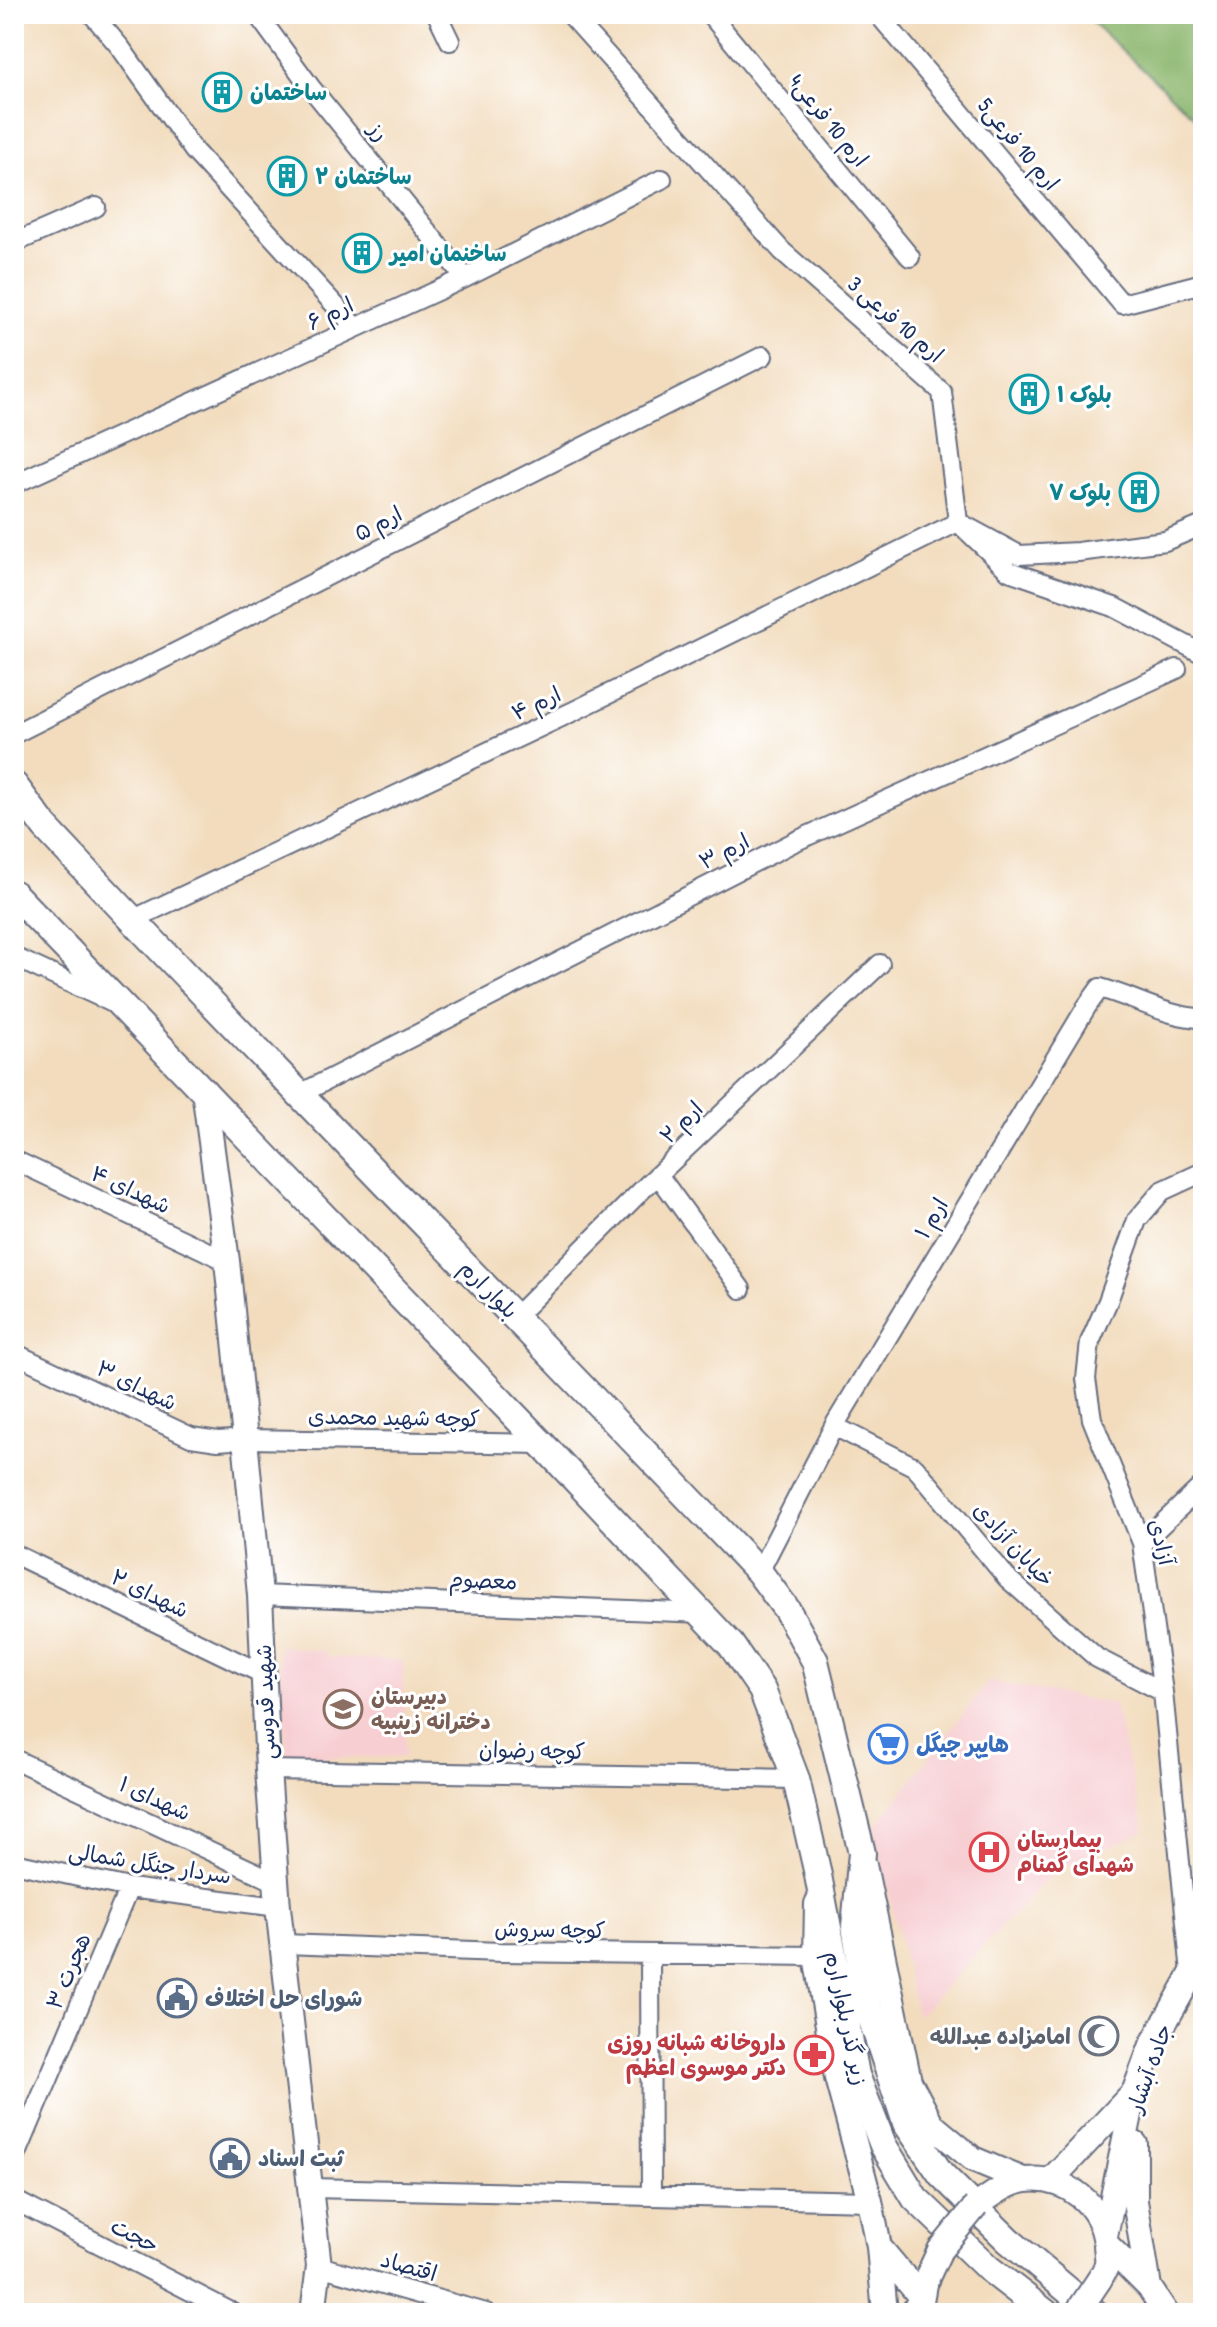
<svg xmlns="http://www.w3.org/2000/svg" width="1217" height="2327" font-family="'Patrick Hand','Playpen Sans Arabic',sans-serif">
<style>
.built{fill:#f7cfd3}
.forest{fill:#8ab56c;stroke:#527265;stroke-width:2}
.lines{fill:none;stroke-linecap:round;stroke-linejoin:round}
.minor-casing{stroke:#666c7f;stroke-width:22}
.tertiary-casing{stroke:#666c7f;stroke-width:28}
.secondary-casing{stroke:#666c7f;stroke-width:30}
.minor{stroke:#fff;stroke-width:18}
.tertiary{stroke:#fff;stroke-width:24}
.secondary{stroke:#fff;stroke-width:26}
.tertiary-bridge-casing{stroke:#666c7f;stroke-width:28;stroke-linecap:butt}
.tertiary-bridge{stroke:#fff;stroke-width:24}
.labels{text-anchor:middle;stroke-width:6;stroke-linejoin:round;paint-order:stroke}
.culture-label{font-size:22px;font-weight:bold;fill:#0d838f;stroke:#fff;text-anchor:start}
.street-label{font-size:22px;fill:#1b2f5e;stroke:#fff}
.education-label{font-size:22px;font-weight:bold;fill:#785e54;stroke:#fff;text-anchor:start}
.shop-label{font-size:22px;font-weight:bold;fill:#366cbe;stroke:#fff;text-anchor:start}
.health-label{font-size:22px;font-weight:bold;fill:#be3a42;stroke:#fff;text-anchor:start}
.service-label{font-size:22px;font-weight:bold;fill:#4e5e75;stroke:#fff;text-anchor:start}
.worship-label{font-size:22px;font-weight:bold;fill:#5b616d;stroke:#fff;text-anchor:end}
</style>
<rect width="100%" height="100%" fill="#fff"/>
<filter id="ink" filterUnits="userSpaceOnUse"><feTurbulence type="fractalNoise" baseFrequency=".0125" numOctaves="2"/><feDisplacementMap in="SourceGraphic" scale="16" xChannelSelector="R" yChannelSelector="G"/><feConvolveMatrix kernelMatrix="1 2 1 2 8 2 1 2 1" color-interpolation-filters="sRGB"/></filter>
<filter id="wash" filterUnits="userSpaceOnUse"><feTurbulence type="fractalNoise" baseFrequency=".006" numOctaves="4" result="noise"/><feDisplacementMap in="SourceGraphic" scale="32" xChannelSelector="R" yChannelSelector="G"/><feGaussianBlur stdDeviation="1.8" result="paint"/><feColorMatrix in="noise" values="0 0 0 0 0 0 0 0 0 0 0 0 0 0 0 0 0 1.4 0 .05"/><feComposite in="paint" operator="in"/></filter>
<g filter="url(#wash)">
<rect width="100%" height="100%" fill="#f2dcbd"/>
<path class="built" d="M278,1646L326,1651L328,1657L403,1660L405,1757L287,1758Z
M989,1681L1114,1704L1145,1831L1054,1872L917,2017L874,1828Z"/>
<path class="forest" d="M1083,14H1203V125Z"/>
</g>
<g filter="url(#ink)">
<g class="lines">
<defs>
<path id="minor" d="M92,14L120,47L194,151L355,327
M257,14L312,89L465,278
M437,14L450,41
M570,14L782,251L942,392L958,522L1009,571L1114,607L1203,654
M710,14L910,257
M878,14L1122,304L1203,283
M14,243L96,207
M14,484L465,278L662,179
M14,734L763,356
M132,920L574,711L958,522L1019,555L1078,552L1165,541L1203,525
M14,957L113,1003
M300,1094L794,842L1177,669
M14,1160L227,1261
M659,1176L741,1289
M516,1316L643,1189L880,964
M14,1353L191,1437L218,1441L245,1439L542,1444
M834,1426L915,1467L1007,1578L1097,1658L1163,1692
M1142,1543L1203,1485
M14,1554L265,1675
M759,1572L834,1426L1087,1006L1100,988C1134,997 1168,1018 1203,1018
M260,1595L704,1613
M14,1759L276,1882
M268,1770L796,1779
M14,1863L129,1888L278,1907
M284,1944L501,1952L816,1956
M650,1954L651,2196
M1191,1973L1163,1692L1142,1543L1092,1419L1086,1379L1090,1342L1108,1301L1137,1220L1162,1191L1203,1172
M14,2161L129,1888
M310,2188L870,2201
M14,2200L233,2313
M319,2266L486,2313"/>
<path id="tertiary" d="M204,1090L227,1261L245,1439L260,1595L268,1770L278,1907L319,2266L313,2313
M864,1865L909,2081L932,2125L973,2159L1023,2180
M817,1904L816,1956L837,2078L870,2201L879,2247L921,2297
M1135,2144V2201L1149,2287
M1051,2180L1134,2092
M976,2206C991,2196 1008,2182 1026,2180C1066,2176 1102,2204 1106,2244C1106,2250 1108,2257 1107,2263C1106,2269 1102,2275 1099,2280
M1105,2236L1135,2090L1152,2045L1203,1954
M1106,2244L1149,2287L1166,2313
M879,2247L885,2313
M920,2307L924,2284L940,2250"/>
<path id="secondary" d="M14,785L45,827C280,1078 522,1322 759,1572L787,1610L815,1661L862,1853L855,1926L869,2011L906,2123L941,2174L1008,2240L1095,2313
M14,894L542,1444L731,1645L762,1690L796,1779L817,1870L856,2075L883,2145L915,2198L988,2268L1046,2313
M914,2313L919,2305"/>
</defs>
<use href="#minor" class="minor-casing"/>
<use href="#tertiary" class="tertiary-casing"/>
<use href="#secondary" class="secondary-casing"/>
<use href="#minor" class="minor"/>
<use href="#tertiary" class="tertiary"/>
<use href="#secondary" class="secondary"/>
<defs>
<path id="tertiary-bridge" d="M940,2250L976,2206
M1077,2313L1099,2280"/>
</defs>
<use href="#tertiary-bridge" class="tertiary-bridge-casing"/>
<use href="#tertiary-bridge" class="tertiary-bridge"/>
</g>
</g>
<defs>
<symbol id="building-ring" viewBox="-11 -11 22 22"><circle r="9.5" fill="#fff" stroke="#0f9aa8" stroke-width="1.5"/><path d="M-4-6H4V6H1V3H-1V6H-4ZM-2.5-4.3h1.7v1.8h-1.7ZM.8-4.3h1.7v1.8H.8ZM-2.5-1h1.7V.8h-1.7ZM.8-1h1.7V.8H.8Z" fill="#0f9aa8"/></symbol>
<symbol id="school-ring" viewBox="-11 -11 22 22"><circle r="9.5" fill="#fff" stroke="#8d6e63" stroke-width="1.5"/><path d="M0-5L7-2L0 1L-7-2ZM-4 1L0 2.5L4 1V4Q0 6-4 4Z" fill="#8d6e63"/></symbol>
<symbol id="supermarket-ring" viewBox="-11 -11 22 22"><circle r="9.5" fill="#fff" stroke="#3f7fe0" stroke-width="1.5"/><path d="M-6-5.5h2.5l.6 2H6L4.5 2H-2.5L-4.4-4H-6ZM-1.5 3.2a1.3 1.3 0 1 0 .1 0ZM3 3.2a1.3 1.3 0 1 0 .1 0Z" fill="#3f7fe0"/></symbol>
<symbol id="hospital-ring" viewBox="-11 -11 22 22"><circle r="9.5" fill="#fff" stroke="#e0444e" stroke-width="1.5"/><path d="M-5-5h3v3.5h4V-5h3V5h-3V1.5h-4V5h-3Z" fill="#e0444e"/></symbol>
<symbol id="civic-ring" viewBox="-11 -11 22 22"><circle r="9.5" fill="#fff" stroke="#5c6f8a" stroke-width="1.5"/><path d="M-.6-6.5H3V-4.5H.6V-3L4-1V1h2V6H-6V1h2V-1L-.6-3ZM-1.2 2.5V6h2.4V2.5Z" fill="#5c6f8a"/></symbol>
<symbol id="mosque-ring" viewBox="-11 -11 22 22"><circle r="9.5" fill="#fff" stroke="#6b7280" stroke-width="1.5"/><path d="M3.5-4.9A6 6 0 1 0 3.5 4.9A5 5 0 1 1 3.5-4.9Z" fill="#6b7280"/></symbol>
<symbol id="pharmacy-ring" viewBox="-11 -11 22 22"><circle r="9.5" fill="#fff" stroke="#e0444e" stroke-width="1.5"/><path d="M-2-6h4v4h4v4h-4v4h-4v-4h-4v-4h4Z" fill="#e0444e"/></symbol>
</defs>
<g fill-rule="evenodd">
<use href="#building-ring" x="200" y="70" width="44" height="44"/>
<use href="#building-ring" x="265" y="154" width="44" height="44"/>
<use href="#building-ring" x="340" y="231" width="44" height="44"/>
<use href="#building-ring" x="1007" y="372" width="44" height="44"/>
<use href="#building-ring" x="1117" y="470" width="44" height="44"/>
<use href="#school-ring" x="321" y="1687" width="44" height="44"/>
<use href="#supermarket-ring" x="866" y="1722" width="44" height="44"/>
<use href="#hospital-ring" x="967" y="1830" width="44" height="44"/>
<use href="#civic-ring" x="155" y="1976" width="44" height="44"/>
<use href="#mosque-ring" x="1077" y="2014" width="44" height="44"/>
<use href="#pharmacy-ring" x="792" y="2033" width="44" height="44"/>
<use href="#civic-ring" x="208" y="2136" width="44" height="44"/>
</g>
<g class="labels">
<g class="culture-label">
<text x="250" y="100">ساختمان</text>
<text x="315" y="184">ساختمان ۲</text>
<text x="390" y="261">ساخنمان امیر</text>
<text x="1057" y="402">بلوک ۱</text>
<text x="1111" y="500" text-anchor="end">بلوک ۷</text>
</g>
<g class="street-label">
<text transform="translate(829 120) rotate(51)" y="8">ارم 10 فرعی4</text>
<text transform="translate(379 131) rotate(50)" y="8">رز</text>
<text transform="translate(1019 144) rotate(50)" y="8">ارم 10 فرعی5</text>
<text transform="translate(330 313) rotate(-25)" y="8">ارم ۶</text>
<text transform="translate(896 319) rotate(41)" y="8">ارم 10 فرعی 3</text>
<text transform="translate(378 523) rotate(-27)" y="8">ارم ۵</text>
<text transform="translate(536 703) rotate(-25)" y="8">ارم ۴</text>
<text transform="translate(724 851) rotate(-27)" y="8">ارم ۳</text>
<text transform="translate(681 1122) rotate(-44)" y="8">ارم ۲</text>
<text transform="translate(131 1189) rotate(25)" y="8">شهدای ۴</text>
<text transform="translate(931 1218) rotate(-59)" y="8">ارم ۱</text>
<text transform="translate(489 1289) rotate(45)" y="8">بلوار ارم</text>
<text transform="translate(137 1385) rotate(26)" y="8">شهدای ۳</text>
<text transform="translate(394 1417) rotate(1)" y="8">کوچه شهید محمدی</text>
<text transform="translate(1162 1542) rotate(76)" y="8">آزادی</text>
<text transform="translate(1014 1544) rotate(47)" y="8">خیابان آزادی</text>
<text transform="translate(483 1580) rotate(2)" y="8">معصوم</text>
<text transform="translate(150 1593) rotate(26)" y="8">شهدای ۲</text>
<text transform="translate(265 1702) rotate(-92)" y="8">شهید قدوسی</text>
<text transform="translate(532 1750) rotate(1)" y="8">کوچه رضوان</text>
<text transform="translate(155 1798) rotate(25)" y="8">شهدای ۱</text>
<text transform="translate(150 1863) rotate(9)" y="8">سردار جنگل شمالی</text>
<text transform="translate(550 1929) rotate(1)" y="8">کوچه سروش</text>
<text transform="translate(68 1971) rotate(-67)" y="8">هجرت ۳</text>
<text transform="translate(847 2018) rotate(78)" y="8">زیر گذر بلوار ارم</text>
<text transform="translate(1149 2068) rotate(-70)" y="8">جاده آبشار</text>
<text transform="translate(135 2235) rotate(27)" y="8">حجت</text>
<text transform="translate(409 2266) rotate(16)" y="8">اقتصاد</text>
</g>
<g class="education-label">
<text x="371" y="1704">دبیرستان<tspan x="371" dy="25">دخترانه زینبیه</tspan></text>
</g>
<g class="shop-label">
<text x="916" y="1752">هایپر چیگل</text>
</g>
<g class="health-label">
<text x="1017" y="1847">بیمارستان<tspan x="1017" dy="25">شهدای گمنام</tspan></text>
<text x="786" y="2050" text-anchor="end">داروخانه شبانه روزی<tspan x="786" dy="25">دکتر موسوی اعظم</tspan></text>
</g>
<g class="service-label">
<text x="205" y="2006">شورای حل اختلاف</text>
<text x="258" y="2166">ثبت اسناد</text>
</g>
<g class="worship-label">
<text x="1071" y="2044">امامزاده عبدالله</text>
</g>
</g>
<rect width="1217" height="2327" fill="none" stroke="#fff" stroke-width="48"/>
</svg>
